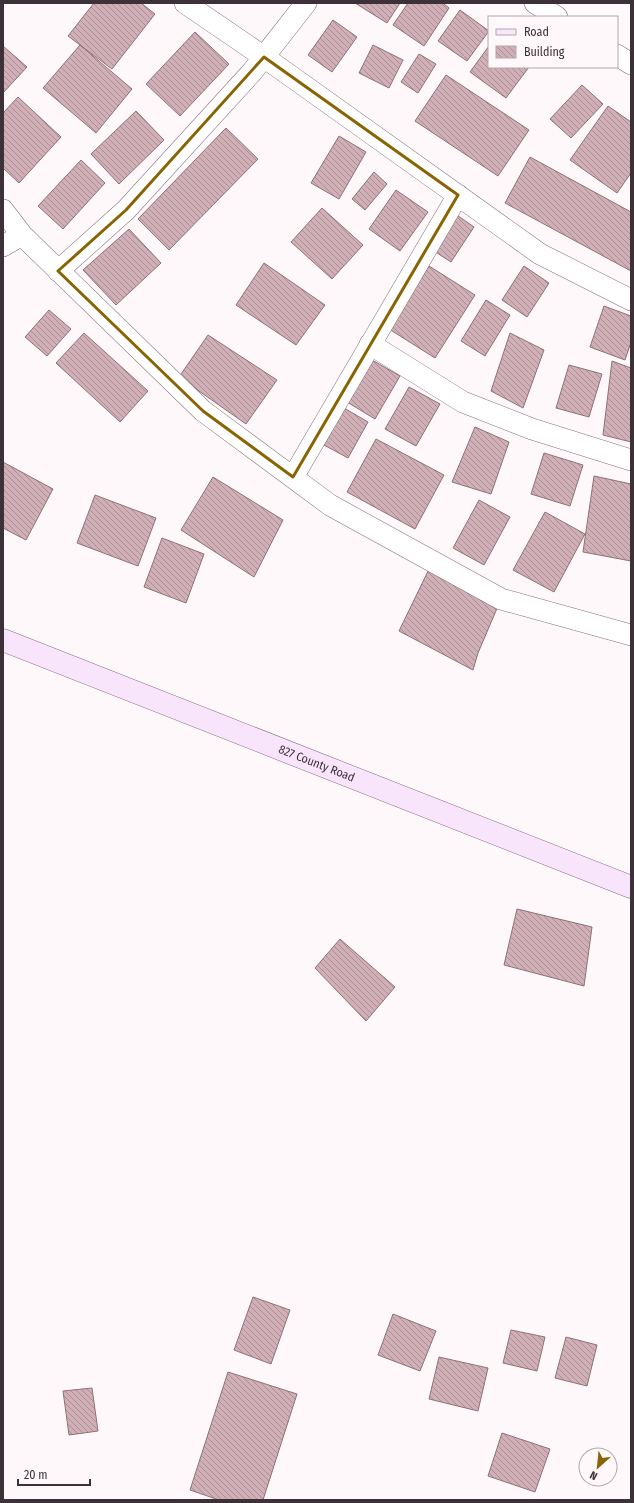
<svg xmlns="http://www.w3.org/2000/svg" width="634" height="1503" font-family="'Fira Sans Condensed',sans-serif">
<style>
.building{fill:url(#building-back-hatch);stroke:#8f7078}
.lines{fill:none;stroke-linecap:round;stroke-linejoin:round}
.minor-casing{stroke:#896e7e;stroke-width:22}
.secondary-casing{stroke:#896e7e;stroke-width:23}
.minor{stroke:#fff;stroke-width:21}
.secondary{stroke:#f8e5fb;stroke-width:22}
.marked{fill:none;stroke:#8a6403;stroke-width:3;stroke-linejoin:round}
.labels{text-anchor:middle;stroke-width:3;stroke-linejoin:round;paint-order:stroke}
.street-label{font-size:12px;fill:#3c3138;stroke:#fef8fb}
</style>
<defs>
<pattern id="building-back-hatch" width="6" height="6" patternUnits="userSpaceOnUse"><rect width="6" height="6" fill="#d1afb7"/><path d="M-1 5l2 2M0 0l6 6M5-1l2 2" fill="none" stroke="#ab8f96"/></pattern>
</defs>
<rect width="100%" height="100%" fill="#fef8fb"/>
<path class="building" d="M94,3H141L155,14L112,69L68,36Z
M355,3H400L387,23Z
M408,3H443L449,8L424,46L393,25Z
M460,10L489,31L467,61L438,41Z
M333,20L357,37L332,72L308,55Z
M195,32L229,64L180,116L146,84Z
M80,45L132,89L96,133L43,88Z
M373,45L403,60L389,88L359,73Z
M3,46L27,67L3,93Z
M489,46V67H529L506,98L470,72Z
M419,54L436,64L418,93L401,82Z
M446,75L529,130L498,176L415,121Z
M582,85L603,104L571,138L550,119Z
M18,97L61,137L19,183L3,168V113Z
M608,106L631,122V173L617,193L570,160Z
M136,111L164,140L119,184L91,154Z
M226,128L258,159L169,250L138,219Z
M339,136L366,152L339,199L311,183Z
M530,157L631,212V271L505,203Z
M81,160L105,183L63,229L38,206Z
M374,172L387,184L365,210L352,199Z
M396,190L428,212L400,251L369,229Z
M322,208L363,245L332,279L291,242Z
M454,213L474,227L451,262L431,249Z
M129,229L161,263L116,305L83,270Z
M264,263L325,305L296,345L236,305Z
M429,266L475,295L435,358L389,329Z
M524,266L549,283L527,317L502,300Z
M486,300L510,315L485,356L461,341Z
M604,306L631,316V342L625,360L590,347Z
M49,310L71,329L47,356L25,337Z
M84,333L148,391L120,422L56,363Z
M510,333L544,350L523,408L491,391Z
M208,335L277,380L246,424L179,377Z
M372,360L400,376L375,419L347,402Z
M612,361L631,368V442L603,435Z
M569,365L602,374L589,417L556,408Z
M409,387L440,404L416,446L385,429Z
M344,408L368,422L348,458L324,445Z
M475,427L509,442L491,494L452,482Z
M376,439L444,475L415,529L347,492Z
M544,453L583,465L570,506L531,494Z
M3,462L53,489L26,540L3,528Z
M594,476L631,484V561L583,552Z
M213,477L283,520L254,577L181,530Z
M95,495L156,518L138,566L77,543Z
M479,500L510,517L484,565L453,548Z
M545,512L585,534L554,592L513,570Z
M162,538L204,554L186,603L144,587Z
M430,567L501,599L478,653L473,670L399,631Z
M517,909L592,927L584,986L504,965Z
M340,939L395,987L366,1021L315,968Z
M253,1297L290,1310L271,1364L234,1350Z
M393,1314L436,1331L420,1371L378,1355Z
M511,1330L545,1337L537,1371L503,1363Z
M566,1337L597,1345L587,1386L555,1378Z
M439,1357L488,1368L478,1411L429,1399Z
M228,1372L297,1394L263,1500H219L190,1490Z
M92,1388L98,1431L69,1435L63,1391Z
M502,1433L550,1449L535,1492L488,1476Z"/>
<g class="lines">
<defs>
<path id="minor" d="M185,3L264,57L540,254L631,300
M535,3L557,17
M617,55L631,64
M3,210L22,235L203,411L330,505L501,599L631,635
M3,246L22,235
M58,271L126,210L252,72L306,3
M370,344L463,402L532,429L631,460
M293,477L458,195"/>
<g id="secondary">
<path id="s1" d="M3,640L631,887"/>
</g>
</defs>
<use href="#minor" class="minor-casing"/>
<use href="#secondary" class="secondary-casing"/>
<use href="#minor" class="minor"/>
<use href="#secondary" class="secondary"/>
</g>
<path class="marked" d="M264,57L458,195L293,477L203,411L58,271L126,210Z"/>
<g class="labels">
<g class="street-label">
<text dy="4" stroke="none"><textPath href="#s1" startOffset="337">827 County Road</textPath></text>
</g>
</g>
<rect width="634" height="1503" fill="none" stroke="#3c3138" stroke-width="8"/>
<rect x="488" y="16" width="130" height="52" fill="#fef8fb" stroke="#b0a8ad"/>
<rect x="496" y="29" width="20" height="6" fill="#f8e5fb" stroke="#b0a8ad"/>
<text x="524" y="36" font-size="12" fill="#3c3138">Road</text>
<rect x="496" y="46" width="20" height="12" fill="url(#building-back-hatch)" stroke="#b0a8ad"/>
<text x="524" y="56" font-size="12" fill="#3c3138">Building</text>
<g transform="translate(598 1467) rotate(207)"><circle r="19" fill="#fef8fb" stroke="#b0a8ad"/>
<path d="M0-3L7 15L0 10L-7 15Z" fill="#8a6403"/>
<text y="-6" font-size="11" font-weight="bold" text-anchor="middle" fill="#3c3138">N</text>
</g>
<path d="M18 1479v6h72v-6" fill="none" stroke="#3c3138" stroke-width="2"/>
<text x="24" y="1479" font-size="12" fill="#3c3138" stroke="#fef8fb" stroke-width="3" paint-order="stroke">20 m</text>
</svg>
